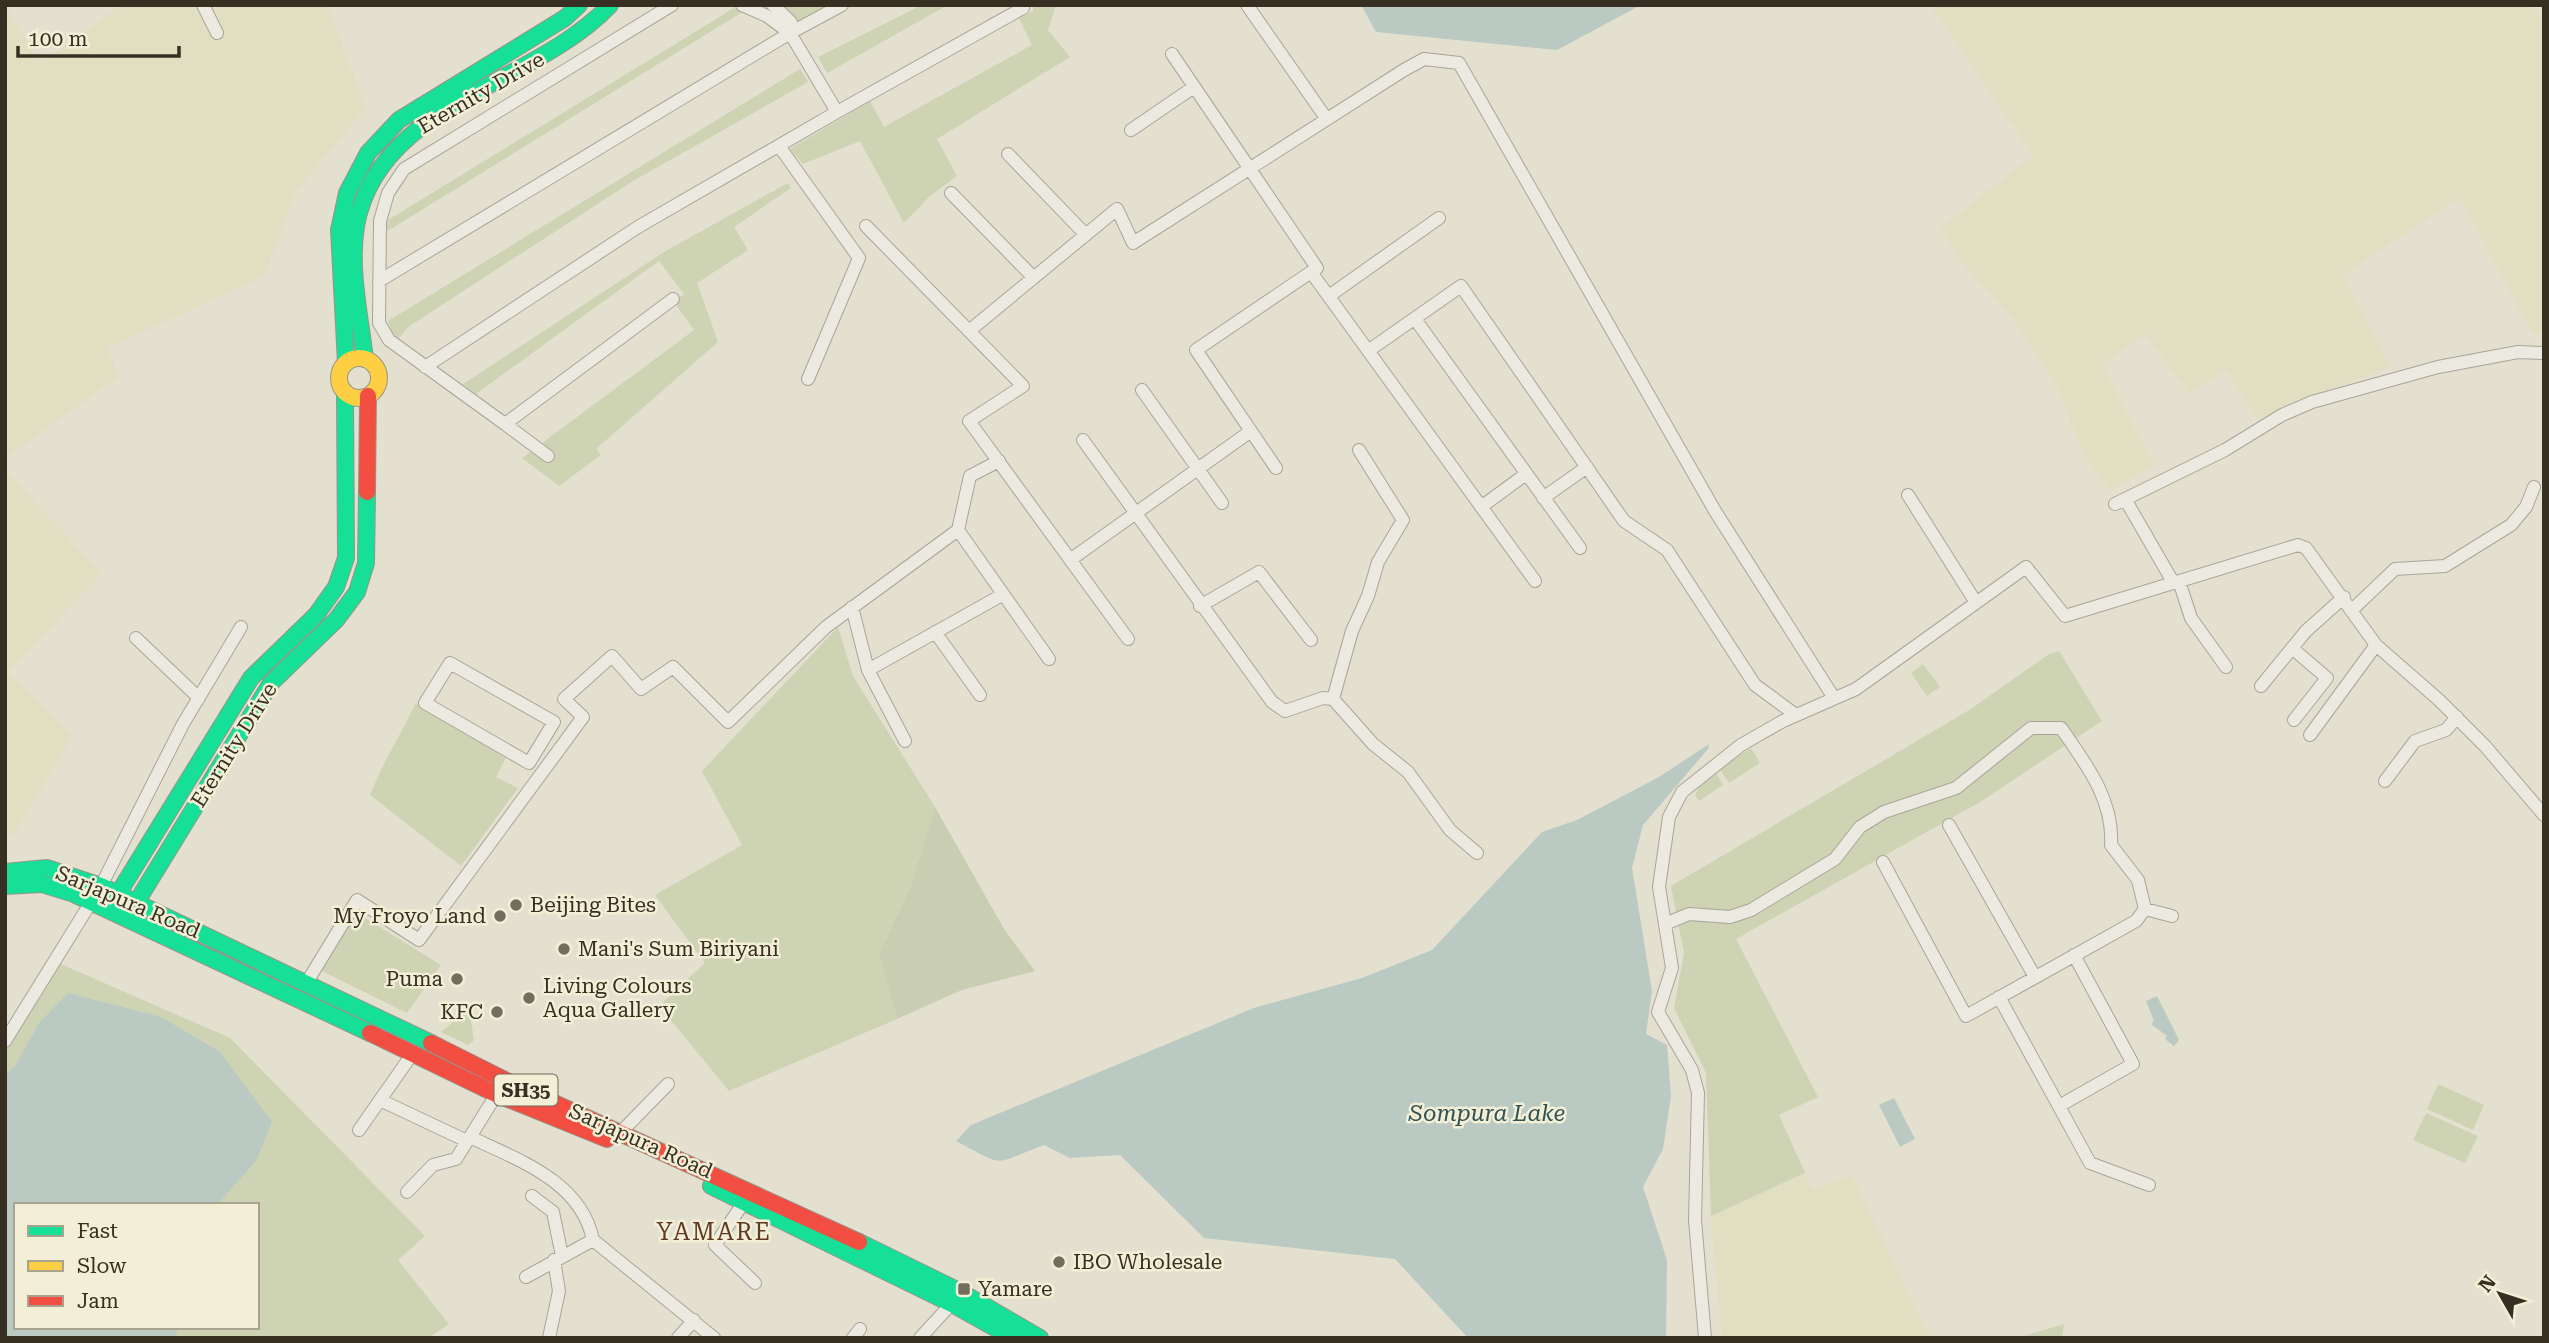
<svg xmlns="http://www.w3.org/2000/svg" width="2549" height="1343" font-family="'Roboto Serif',serif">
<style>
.farmland{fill:#e1dfc2}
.green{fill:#ced3b3;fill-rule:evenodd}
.cemetery{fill:#c9cdb2}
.water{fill:#bac9c2}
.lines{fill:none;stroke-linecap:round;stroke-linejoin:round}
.street-casing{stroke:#a8a598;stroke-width:14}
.fast-casing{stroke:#989488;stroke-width:18}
.slow-casing{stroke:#989488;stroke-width:18}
.jam-casing{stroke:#989488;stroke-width:18}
.street{stroke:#eceae0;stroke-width:12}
.fast{stroke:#16e098;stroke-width:16}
.slow{stroke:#ffcf43;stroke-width:16}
.jam{stroke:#f24e42;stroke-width:16}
.poi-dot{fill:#736d5e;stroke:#f3efd7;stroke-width:2.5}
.labels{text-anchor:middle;stroke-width:5;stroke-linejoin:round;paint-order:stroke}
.shield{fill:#f3efd7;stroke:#6f6958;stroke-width:2}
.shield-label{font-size:19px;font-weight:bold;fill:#372f21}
.street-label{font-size:21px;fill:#372f21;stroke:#f3efd7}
.poi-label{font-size:21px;fill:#372f21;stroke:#f3efd7;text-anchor:start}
.water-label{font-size:23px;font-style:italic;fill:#315255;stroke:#f3efd7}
.quarter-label{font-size:24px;letter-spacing:2px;fill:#5f3924;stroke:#f3efd7}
</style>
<rect width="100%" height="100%" fill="#e3e0d0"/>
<path class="farmland" d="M5,5L40,62L122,5H327L366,108L297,190L264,276L108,348L118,377L5,459Z
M1930,5H2531L2544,23V333H2532L2460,198L2343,275L2390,366L2258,420L2226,370L2189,393L2145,334L2102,364L2154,465L2110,491L2082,452L2059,390L2011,316L1959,259L1941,228L2033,155Z
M5,470L102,573L8,672L73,735L13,836L5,828Z
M1805,1174L1813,1189L1852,1175L1930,1338H1722L1711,1216Z"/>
<path class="green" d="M784,5H830L798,22Z
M922,5H948L827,73L818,57Z
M1034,5H1056L1048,30L1070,57L937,139L957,176L930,196L904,223L860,141L803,164L790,149L870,101L884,127L1032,45L1019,18L1033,11Z
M734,8L744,11L386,232L388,220Z
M800,69L808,82L633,181L408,327L399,338L391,332L388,321Z
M788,183L791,188L734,227L748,250L697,283L718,342L596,449L601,455L559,486L522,458L694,330L674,302L684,294L659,261L476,394L463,384L664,252Z
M838,627L853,676L935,807L910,888L879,954L897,1019L729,1091L659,1006L705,963L655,895L742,845L702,771Z
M2059,651L2102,721L1980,802L1736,939L1818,1097L1779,1115L1805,1173L1711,1216L1706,1073L1674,1008L1684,953L1671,886L1971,709L2049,654Z
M1923,664L1940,687L1927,696L1911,673Z
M416,703L507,755L496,777L518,788L461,866L370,795C383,762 402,732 416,703Z
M1751,748L1760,763L1729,783L1719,768Z
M1716,773L1723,785L1699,801L1695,795L1702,782Z
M357,913L441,965L407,1013L322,971Z
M56,962L230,1038L425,1236L398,1260L449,1324L428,1338H5V1047ZM16,1205H257V1327H16Z
M469,1009L474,1040L468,1045L441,1032Z
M2438,1084L2484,1105L2473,1130L2427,1109Z
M2426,1113L2478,1136L2465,1163L2413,1140Z
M2064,1324L2062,1338H2017Z"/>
<path class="cemetery" d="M935,807L1004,929L1035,971L962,990L897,1019L879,954L910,888Z"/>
<path class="water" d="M1361,5H1641L1557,50L1376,32Z
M1709,744L1708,749L1643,825L1632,868L1652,991L1646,1034L1667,1045L1671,1096L1663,1149L1643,1187L1667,1260L1666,1338H1468L1395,1259L1204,1238L1120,1155L1070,1158L1044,1145C990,1165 1008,1168 956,1141L971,1125L1254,1008L1362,978L1432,950L1542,832L1577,820L1659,777Z
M68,993L161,1017L220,1052L272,1122L256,1161L217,1205H16V1327H177L176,1338H5V1075L15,1066L39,1023Z
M2157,996L2179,1040L2174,1046L2165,1039L2167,1036L2151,1024L2154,1021L2146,1001Z
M1894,1098L1915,1139L1900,1147L1879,1105Z"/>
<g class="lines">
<defs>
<path id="street" d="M203,5L217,33
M672,5L404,169L388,193L380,221L379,323L389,340L505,424L673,299
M742,5L767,16L790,33L837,112L1023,8
M773,5L791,22L790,33
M1247,5L1326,118
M1172,54L1317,268L1196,350L1276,468
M1131,130L1194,87
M779,146L859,258L808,379
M1008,154L1086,235
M951,193L1034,278
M866,226L1023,386L969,421L1128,639
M1311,272L1535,581
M379,281L790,33L842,5
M1329,296L1439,218
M1415,319L1580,548
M969,331L1117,209L1133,243L1404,70L1424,59L1459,63L1715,511L1834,698
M1368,351L1461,286L1624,521L1667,550L1755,685L1796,715
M425,367L638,227L837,112
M1142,390L1222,503
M505,424L548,456
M1083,440L1272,702L1285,711L1323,698L1333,699L1373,744L1408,772L1450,830L1477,853
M1908,495L1975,601
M1543,498L1587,467
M2125,499L2173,582
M2115,504L2225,450L2282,415L2312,402L2438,367L2518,352L2544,353
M1481,507L1526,474
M958,530L1049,659
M1070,560L1251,431
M2179,581L2191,618L2226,667
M1200,606L1259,572L1311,640
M852,607L868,670L905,741
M2353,609L2395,569L2445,566L2511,525L2526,507L2534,487
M935,632L980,695
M136,638L199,698
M2292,648L2327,678L2294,720
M450,663L554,722L529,763L425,703Z
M868,670L1002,595
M2261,686L2306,631L2344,597
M1333,699L1352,631L1368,596L1378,562L1403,520L1359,450
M2310,735L2376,645
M2385,781L2415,741L2446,730L2457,717
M1949,825L2035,977
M2145,909L2172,916
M1665,924L1689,914L1730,917L1751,910L1835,859L1860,827L1884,812L1956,788L2031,728H2061C2086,764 2114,800 2111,845L2138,880L2145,909L2136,921L1966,1016L1883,862
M307,982L357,900L419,940L583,717L564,699L612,656L641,689L673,667L728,722L826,627L958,530L970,476L999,461
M1999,997L2090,1163L2149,1185
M5,1041L101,886L183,724L241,627
M380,1100L467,1141
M2059,1106L2133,1064L2074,955
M359,1130L413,1053
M622,1131L668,1084
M470,1137C518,1160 581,1181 593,1240L714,1338
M407,1192L433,1165L456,1159L500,1089
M532,1196L553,1212L562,1256
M744,1202L715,1245L755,1283
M526,1277L593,1240
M549,1338L559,1291L554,1260
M678,1338L694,1320
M853,1338L860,1329
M920,1338L954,1301
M1705,1338L1695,1220L1698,1093L1692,1070L1658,1012L1672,968L1659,887L1669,817L1682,792L1741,745L1783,721L1856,689L2026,567L2065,616L2298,545L2306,548L2376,645L2439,700L2485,746L2544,815"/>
<path id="fast" d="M365,359C360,316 349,269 356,226C378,103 535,85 610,5
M346,363L339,230L347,193L368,153L399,120L565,18L579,5
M5,872L47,868L101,886L431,1043
M5,886L42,884L74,894L370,1033
M118,894L251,678L316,615L336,587L346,558L345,392
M136,903L271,683L336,620L357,592L366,563L367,492
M711,1186L952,1304L1013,1338
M859,1242L961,1292L1040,1338"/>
<path id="slow" d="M339 378a20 20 0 1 1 40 0a20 20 0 1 1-40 0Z"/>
<path id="jam" d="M367,492L368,396
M370,1033L496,1094L607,1139
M431,1043L519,1087L859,1242"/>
</defs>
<use href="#street" class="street-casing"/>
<use href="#fast" class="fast-casing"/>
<use href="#slow" class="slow-casing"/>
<use href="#jam" class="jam-casing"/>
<use href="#street" class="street"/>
<use href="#fast" class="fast"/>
<use href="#slow" class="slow"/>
<use href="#jam" class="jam"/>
</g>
<g class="poi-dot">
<circle cx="516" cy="905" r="7"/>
<circle cx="500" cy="916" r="7"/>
<circle cx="564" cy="949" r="7"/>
<circle cx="457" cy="979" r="7"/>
<circle cx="529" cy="998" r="7"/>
<circle cx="497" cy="1012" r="7"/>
<circle cx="1059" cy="1262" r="7"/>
<rect x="957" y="1282" width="14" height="14" rx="3.5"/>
</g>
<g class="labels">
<rect class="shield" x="494.5" y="1074.5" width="63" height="31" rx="5"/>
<g class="shield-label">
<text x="526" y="1097">SH35</text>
</g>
<g class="street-label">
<text transform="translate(481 93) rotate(-30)" y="7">Eternity Drive</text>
<text transform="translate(234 745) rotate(-58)" y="7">Eternity Drive</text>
<text transform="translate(128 902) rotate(23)" y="7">Sarjapura Road</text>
<text transform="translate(641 1141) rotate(24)" y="7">Sarjapura Road</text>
</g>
<g class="poi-label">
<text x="530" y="912">Beijing Bites</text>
<text x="486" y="923" text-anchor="end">My Froyo Land</text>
<text x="578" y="956">Mani's Sum Biriyani</text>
<text x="443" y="986" text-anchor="end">Puma</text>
<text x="543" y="993">Living Colours<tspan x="543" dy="24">Aqua Gallery</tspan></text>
<text x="483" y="1019" text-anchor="end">KFC</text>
<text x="1073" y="1269">IBO Wholesale</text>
<text x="978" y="1296">Yamare</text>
</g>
<g class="water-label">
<text x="1487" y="1121">Sompura Lake</text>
</g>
<g class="quarter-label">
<text x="714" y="1240">YAMARE</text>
</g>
</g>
<rect width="2549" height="1343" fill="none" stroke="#372f21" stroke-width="14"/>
<rect x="14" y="1203" width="245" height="126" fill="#f3efd7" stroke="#a8a28e" stroke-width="2"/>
<rect x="28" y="1226" width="35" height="10" fill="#16e098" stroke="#a8a28e" stroke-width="2"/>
<text x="77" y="1238" font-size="21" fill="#372f21">Fast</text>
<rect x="28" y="1261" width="35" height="10" fill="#ffcf43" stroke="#a8a28e" stroke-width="2"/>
<text x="77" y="1273" font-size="21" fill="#372f21">Slow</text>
<rect x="28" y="1296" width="35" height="10" fill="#f24e42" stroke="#a8a28e" stroke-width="2"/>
<text x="77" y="1308" font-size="21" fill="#372f21">Jam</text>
<g transform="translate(2500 1294) rotate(309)" stroke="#f3efd7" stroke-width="5" paint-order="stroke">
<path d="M0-5L12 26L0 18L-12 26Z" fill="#372f21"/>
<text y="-10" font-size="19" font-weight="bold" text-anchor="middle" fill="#372f21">N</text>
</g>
<path d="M18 46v10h161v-10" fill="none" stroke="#372f21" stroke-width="3.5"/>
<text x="28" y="46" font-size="21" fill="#372f21" stroke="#f3efd7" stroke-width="5" paint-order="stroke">100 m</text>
</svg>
